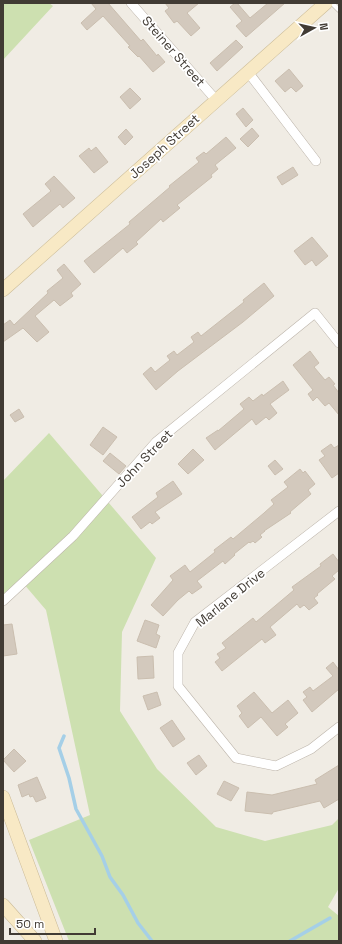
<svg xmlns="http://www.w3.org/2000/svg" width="342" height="944" font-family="'Space Grotesk',sans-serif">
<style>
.green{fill:#cde0b0}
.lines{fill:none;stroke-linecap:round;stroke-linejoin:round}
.stream{stroke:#a5cfe7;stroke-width:3.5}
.building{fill:#d3c9bd;stroke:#cabeaf}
.lane-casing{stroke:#bdb5ab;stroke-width:5.5}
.street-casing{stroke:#bdb5ab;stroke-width:10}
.secondary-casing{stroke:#cbbb97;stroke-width:14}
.lane{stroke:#fff;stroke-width:4.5}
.street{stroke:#fff;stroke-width:9}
.secondary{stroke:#f8e9c5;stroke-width:13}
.labels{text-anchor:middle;stroke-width:3.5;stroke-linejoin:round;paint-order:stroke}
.street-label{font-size:13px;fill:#413b34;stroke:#fff}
</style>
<rect width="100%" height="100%" fill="#f0ece4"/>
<path class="green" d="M3,3H49L53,6L3,60Z
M49,433L156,558L122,632L120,711L157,769L216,827L265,841L332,825L339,818V888L328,907L339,916V941H69L29,840L90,815L46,610L23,583L3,601V481Z"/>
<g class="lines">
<path class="stream" d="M64,736L59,748L69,778L76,809L102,856L110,877L123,895L138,923L152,941
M290,941L330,918"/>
</g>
<path class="building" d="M91,3H108L141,41L143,39L157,56L158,54L165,62L153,72L139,56L138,57L128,47L130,46L103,16L87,30L81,23L96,9Z
M165,3H199L187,13L200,28L191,36L177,21L174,23L165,11L169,8Z
M235,3H237L250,18L268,3H285L246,37L236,26L242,21L230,7Z
M236,40L243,47L217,71L210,63Z
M289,69L303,86L296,92L291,87L285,92L275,81Z
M130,88L141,99L130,109L120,97Z
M243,108L253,120L246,127L236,114Z
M252,128L259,136L248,147L240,139Z
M126,129L133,137L125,145L118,137Z
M226,137L236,148L215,165L218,169L211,175L212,177L177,205L180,208L163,222L161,219L136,242L138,244L127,253L123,248L94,273L84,261L130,224L129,222L170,187L169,186L199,162L196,158L204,152L206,154Z
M96,147L108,162L94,173L79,156L89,148L91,151Z
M293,167L298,175L282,185L277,177Z
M54,176L75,198L63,208L60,204L33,227L23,214L51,191L45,184Z
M312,237L328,256L316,266L312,260L305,265L294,251Z
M64,264L81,284L71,293L73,296L60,306L54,300L35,316L49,332L37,342L23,328L3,342V325L10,320L14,325L48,293L47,291L63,278L57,270Z
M264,283L274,296L243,322L178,371L156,390L143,374L151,367L155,372L170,360L167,356L174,351L177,355L194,342L191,337L198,332L201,336L244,302L243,300Z
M310,351L319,363L314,367L325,380L329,377L335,384L333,385L339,393V415L329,403L325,406L317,397L313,401L308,394L313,390L293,365Z
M283,381L289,390L270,404L277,413L269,420L266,417L256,425L252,419L215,450L206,438L218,430V431L244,409L240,404L249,397L253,401L262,394L263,396Z
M19,409L24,417L15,422L10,415Z
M103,427L117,437L103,455L90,445Z
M331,444L334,448L339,445V473L332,478L319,460L325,456L321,451Z
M193,449L204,460L188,474L178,464Z
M110,453L126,466L119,474L103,461Z
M275,460L283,469L275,475L268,466Z
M300,469L303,473L305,471L315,484L308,490L311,494L290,512L291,513L264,531H265L260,535L262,537L255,543L253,541L250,543L249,542L234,554L235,555L225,564L223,561L197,581L202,587L192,594L189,591L178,600L163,616L151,605L173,580L170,576L185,565L190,572L215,552L214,550L231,537L233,539L264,513L274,504L271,500L288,487L284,482Z
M173,481L182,494L155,512L160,518L152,524L150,522L141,529L132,517L158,497L156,493Z
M333,554L339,562V570L332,576L335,579L317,594L318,595L314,598L318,603L309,610L304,605L300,608L297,604L270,627L276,635L265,643L262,639L222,671L215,662L220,658L217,654L226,648L222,643L253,618L256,622L294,590L292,587L321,566L320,564Z
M145,620L159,625L156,634L160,636L156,648L137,641Z
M12,624L17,654L3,656V625Z
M153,656L154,678L138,679L137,657Z
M333,662L339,670V689L312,712L303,700L307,697L303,692L310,687L313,691L333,676L326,668Z
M157,692L161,705L148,710L143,696Z
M254,692L272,713L288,700L298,713L285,724L288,727L277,736L261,717L248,728L239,716L242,713L237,706Z
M172,720L185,739L173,747L160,728Z
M14,749L26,761L14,772L3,760Z
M199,755L207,766L196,775L187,763Z
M339,765V799L324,808L320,801L273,812L272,814L245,811L247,792L272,795L317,784L315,780Z
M37,777L46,798L36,802L33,796L30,797L29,794L22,797L18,785Z
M224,781L239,788L231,801L217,794Z"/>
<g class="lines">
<defs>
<path id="lane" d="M332,3L339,10"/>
<path id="street" d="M131,3L216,100
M248,72L316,161
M339,511L195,622L178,653V686L236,758L276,766L311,749L339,727
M3,601L73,536L156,442L315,313L339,343"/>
<path id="secondary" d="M3,290L326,3
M3,797L56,941
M3,905L35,941"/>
</defs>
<use href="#lane" class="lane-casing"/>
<use href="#street" class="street-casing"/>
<use href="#secondary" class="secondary-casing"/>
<use href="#lane" class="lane"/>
<use href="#street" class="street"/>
<use href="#secondary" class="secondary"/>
</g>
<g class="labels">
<g class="street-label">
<text transform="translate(174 51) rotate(49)" y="5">Steiner Street</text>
<text transform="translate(164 146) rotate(-42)" y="5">Joseph Street</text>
<text transform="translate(144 458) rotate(-46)" y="5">John Street</text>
<text transform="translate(230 597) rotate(-39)" y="5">Marlane Drive</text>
</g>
</g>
<rect width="342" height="944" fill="none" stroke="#413b34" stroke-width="8"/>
<g transform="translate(314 28) rotate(82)" stroke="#ffffff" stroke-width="3" paint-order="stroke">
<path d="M0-3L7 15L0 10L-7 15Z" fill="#413b34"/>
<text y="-6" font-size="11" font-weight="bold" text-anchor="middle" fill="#413b34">N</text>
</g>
<path d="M10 928v6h85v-6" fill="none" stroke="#413b34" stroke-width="2"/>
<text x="16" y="928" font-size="12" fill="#413b34" stroke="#ffffff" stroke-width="3" paint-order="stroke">50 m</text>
</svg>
